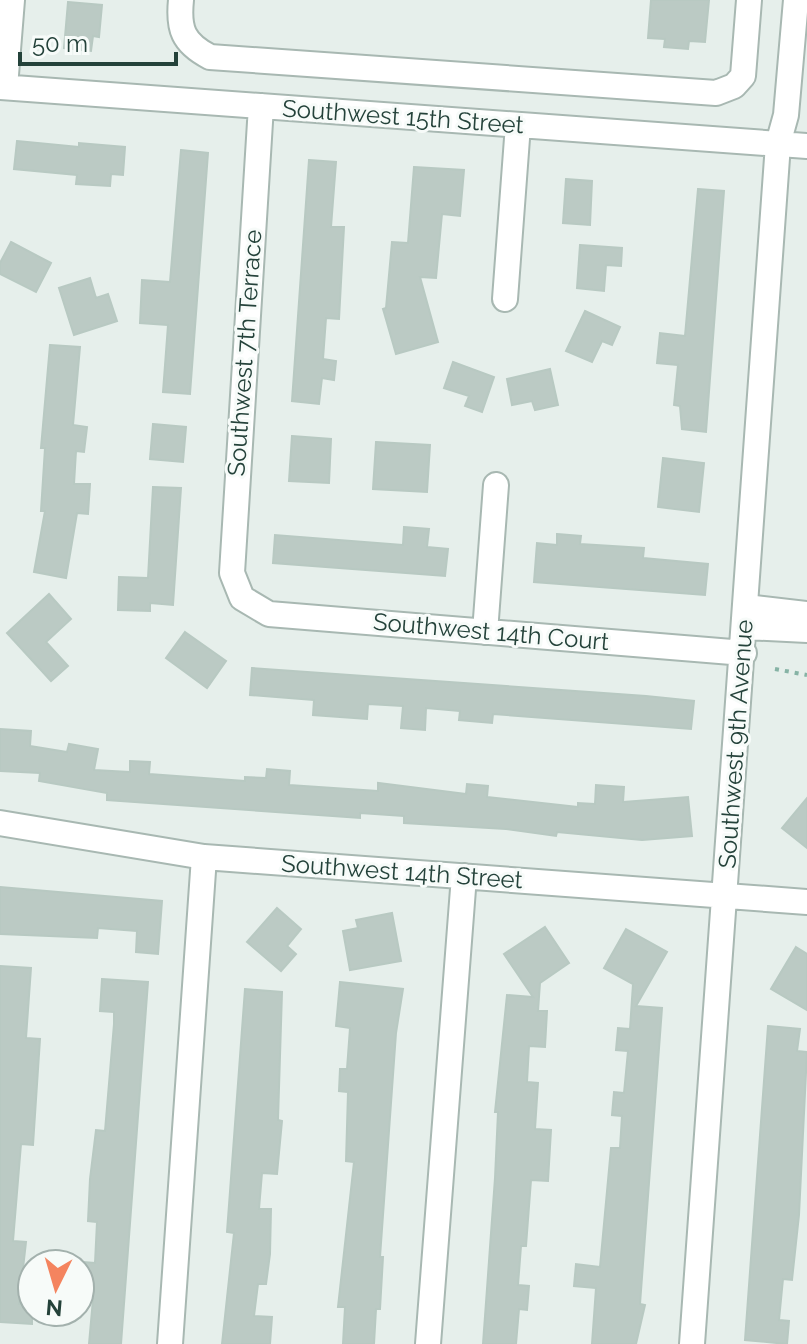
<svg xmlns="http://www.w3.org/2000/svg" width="807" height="1344" font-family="Raleway,sans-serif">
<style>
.building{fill:#bbcac4;stroke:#b8c9c2;stroke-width:2}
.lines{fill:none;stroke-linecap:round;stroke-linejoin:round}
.minor-casing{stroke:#a8b8b2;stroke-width:28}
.path{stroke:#86b3a5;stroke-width:4;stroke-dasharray:4 6;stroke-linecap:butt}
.minor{stroke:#fff;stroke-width:24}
.labels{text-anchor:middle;stroke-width:6;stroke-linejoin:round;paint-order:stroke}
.street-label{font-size:24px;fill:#24423a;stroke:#f7fbf9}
</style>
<rect width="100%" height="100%" fill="#e6efeb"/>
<path class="building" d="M651,0H709L705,42L689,41L688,49L664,47L665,39L648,38Z
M68,2L102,5L99,37L93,36L91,51L64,48Z
M17,141L79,147V143L125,147L123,175L111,174L110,186L76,184L77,175L14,169Z
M181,150L208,153L190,394L163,392L168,325L140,323L142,280L170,282Z
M309,160L336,162L331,227H344L339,319L326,318L323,359L336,361L334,380L322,378L319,404L292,401Z
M414,167L464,170L460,216L442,214L436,278L420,277L438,342L396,354L383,309L386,308L392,242L408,243Z
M566,179L592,181L590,225L563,223Z
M698,189L724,191L706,432L682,429L680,406L674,405L678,365L657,363L660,333L685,336Z
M11,242L51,263L36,292L0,274V263Z
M580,245L622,248L621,266L606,265L604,291L577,288Z
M90,278L96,298L108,294L117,321L74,335L59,288Z
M585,311L620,327L612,345L602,341L592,362L566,351Z
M50,345L80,347L73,425L87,427L84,452L76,451L74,484H90L88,514L77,513L66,578L34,572L45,511H41L45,448H41Z
M453,362L494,377L482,412L465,406L469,396L444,388Z
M550,369L558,405L535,410L532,401L512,405L507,379Z
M153,424L186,427L183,462L150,459Z
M292,436L331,439L329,483L289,481Z
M376,442L430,445L427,492L373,489Z
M663,458L704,463L699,512L658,507Z
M153,487L181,488L173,605L150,603V611L118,610L119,577L148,578Z
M404,527L429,529L427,547L448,549L445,576L273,563L275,535L403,545Z
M557,534L581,536L580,544L644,548L643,558L708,564L705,595L534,582L537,543L557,545Z
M49,594L71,619L46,642L68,666L51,681L7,633Z
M185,632L226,661L207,688L166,658Z
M252,668L646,696L694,701L691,729L493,714L492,723L459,720L460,711L426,708L425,730L401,728L403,706L368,704L367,719L313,715L314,700L250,695Z
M0,729L31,731L30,746L67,752L69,744L98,749L94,770L130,772V761L150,762L149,774L245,781V777L266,778L267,769L290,771L289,785L378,791V783L466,794L467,784L488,786L487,797L578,807V803L595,804L596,785L624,787L623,802L688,797L692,836L642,840L557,832L556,836L506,829L404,823V816L360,813V818L107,800V793L39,781L40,773L0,771Z
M807,798V848L782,828Z
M0,887L162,901L158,954L136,952L137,931L98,928L97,938L0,934Z
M277,908L301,929L287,946L296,954L281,971L247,942Z
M392,913L401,961L350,970L343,931L358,928L356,920Z
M545,927L569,963L540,983L538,1011H547L545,1047L529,1046L527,1082L538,1083L535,1129L551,1130L548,1181L531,1180L526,1246H521L518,1285L529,1286L527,1310L519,1309L516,1344H483L495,1178L498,1112H495L507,995L533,997L504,954Z
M626,929L667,952L636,1006L662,1008L640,1304L645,1305L636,1344H592L596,1288L574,1286L576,1264L600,1267L611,1148H620L622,1116L612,1115L614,1092L624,1093L628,1051L616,1050L618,1028L630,1029L633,984L604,968Z
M796,947L807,954V1010L771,989Z
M0,966L31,968L26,1038L40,1039L33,1145L21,1144L13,1241L26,1242L19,1304H32V1324L0,1322Z
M102,979L148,982L121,1344H89L94,1288L82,1287L84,1262L95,1263L97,1222L88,1221L90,1179L96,1130L105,1131L114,1024V1012L100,1011Z
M340,982L403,989L396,1033L380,1257H383L380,1309H376L374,1344H343L345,1307H338L354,1162L346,1161L348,1092L339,1091L340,1069H347L350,1028L336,1026Z
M245,989L282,992L278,1120L282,1121L277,1174L262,1173L259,1209H271L270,1254L266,1284H258L254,1316L272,1317L270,1344H222L234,1233L227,1232Z
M768,1026L800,1029L797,1051L807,1052L799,1215L792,1280L783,1279L779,1320L789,1321L787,1344L745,1340Z"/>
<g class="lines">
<defs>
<path id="minor" d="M181,0C178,29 183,43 210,57L716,93L734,86L743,76L749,0
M0,87L807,146
M5,87L12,0
M261,106L232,573L242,598L269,614L744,653
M505,299L518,125
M746,607L807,614
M745,627L807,630
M485,632L496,485
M0,823L204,857L807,902
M170,1344L204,857
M428,1344L464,876
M692,1344L778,144L786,115L796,0"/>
</defs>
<use href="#minor" class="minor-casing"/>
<path class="path" d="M775,669L807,675"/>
<use href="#minor" class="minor"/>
</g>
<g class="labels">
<g class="street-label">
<text transform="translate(403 117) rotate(4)" y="8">Southwest 15th Street</text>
<text transform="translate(245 353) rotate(-86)" y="8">Southwest 7th Terrace</text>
<text transform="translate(491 632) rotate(5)" y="8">Southwest 14th Court</text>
<text transform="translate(736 744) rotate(-86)" y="8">Southwest 9th Avenue</text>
<text transform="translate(402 872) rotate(4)" y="8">Southwest 14th Street</text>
</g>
</g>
<g transform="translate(56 1288) rotate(185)"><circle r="38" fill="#f7fbf9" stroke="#a3b1ad" stroke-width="2"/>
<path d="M0-6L14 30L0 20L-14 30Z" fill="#f4845f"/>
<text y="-12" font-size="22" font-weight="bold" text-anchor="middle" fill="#24423a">N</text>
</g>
<path d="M20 52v12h156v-12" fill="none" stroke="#24423a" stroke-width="4"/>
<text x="32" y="52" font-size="24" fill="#24423a" stroke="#f7fbf9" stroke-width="6" paint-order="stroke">50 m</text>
</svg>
